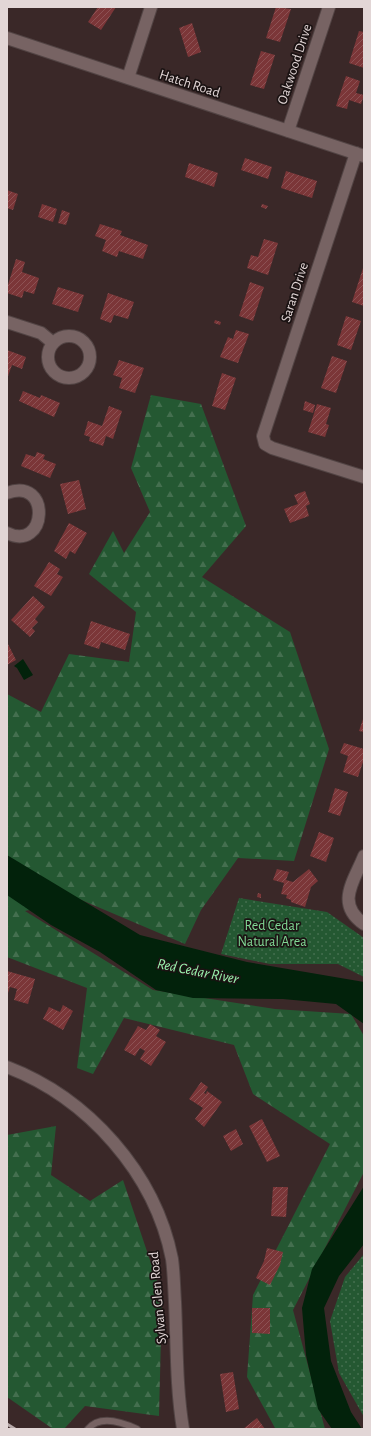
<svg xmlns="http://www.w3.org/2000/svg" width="371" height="1436" font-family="'Alegreya Sans',sans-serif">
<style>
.forest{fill:url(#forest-firs)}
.park{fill:url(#park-dots)}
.water{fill:#02220b}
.building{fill:url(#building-hatch)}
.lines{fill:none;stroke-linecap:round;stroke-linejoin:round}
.lane-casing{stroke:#524444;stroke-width:8}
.street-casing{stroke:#524444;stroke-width:14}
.lane{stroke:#776363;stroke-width:6}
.street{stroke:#776363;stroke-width:12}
.rail{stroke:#b7a9a9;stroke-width:3}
.labels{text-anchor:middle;stroke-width:3.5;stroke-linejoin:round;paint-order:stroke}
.street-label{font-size:14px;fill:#e2d6d6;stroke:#1b1313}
.park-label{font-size:14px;fill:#80d794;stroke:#1b1313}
.water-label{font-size:15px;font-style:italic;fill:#9bf3ae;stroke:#1b1313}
</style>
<defs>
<pattern id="forest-firs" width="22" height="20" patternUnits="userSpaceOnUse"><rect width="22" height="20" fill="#245832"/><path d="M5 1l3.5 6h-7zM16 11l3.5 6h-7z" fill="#446f4f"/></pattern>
<pattern id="park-dots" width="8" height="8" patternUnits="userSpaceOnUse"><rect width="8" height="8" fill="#245832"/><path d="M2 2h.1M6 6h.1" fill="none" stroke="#446f4f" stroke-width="1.8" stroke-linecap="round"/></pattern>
<pattern id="building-hatch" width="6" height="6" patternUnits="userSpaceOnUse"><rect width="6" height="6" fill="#7b3638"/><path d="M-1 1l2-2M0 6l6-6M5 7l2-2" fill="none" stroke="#8d5254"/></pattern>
</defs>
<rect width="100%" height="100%" fill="#3a2828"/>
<path class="forest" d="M151,395L201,404L246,526L202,577L290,632L329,749L294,861L238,858L201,910L185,944L79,899L25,911L153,990L275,1009L351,1014L364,1036V1172L293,1310L325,1429L275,1428L247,1377L253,1295L330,1144L253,1094L234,1045L124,1018L93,1074L77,1068L87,988L7,957V694L41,712L69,654L129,662L136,612L89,574L113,531L124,553L150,512L131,468Z
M56,1126L51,1175L90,1201L123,1180L162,1296L159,1416L85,1406L64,1429H53L7,1397V1135Z"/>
<path class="park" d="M239,898L327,912L364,938V977L338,964H270L221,954Z
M364,1254V1417L339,1373L330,1321L345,1277Z"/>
<path class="water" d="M23,659L33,675L24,680L17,668L14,666Z
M7,855L140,935L247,962L364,982V1024L336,1004L283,999L193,998L156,990L100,952L51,925L7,895Z
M364,1186V1244L339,1276L324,1308L331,1361L351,1412L362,1429H332L318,1409L306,1355L302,1308L312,1269Z"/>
<path class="building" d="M98,7H116L101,30L88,22Z
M276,7L291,9L280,42L266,38Z
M192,23L201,52L188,57L179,28Z
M359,31L364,32V68L349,63Z
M261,51L275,55L264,89L250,85Z
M346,76L360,81L356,93L364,95L361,104L349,100L347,109L336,106Z
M245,158L272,167L268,179L241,170Z
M189,163L218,173L214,187L185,177Z
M286,171L317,181L312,198L281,188Z
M7,190L18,194L13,210L7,208Z
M42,204L57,209L53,222L38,217Z
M262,204L268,206L266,209L261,207Z
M363,209H364V226H363Z
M62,210L70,213L66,225L58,223Z
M100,224L122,231L120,235L148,245L143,259L119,251L117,257L102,251L106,240L95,236Z
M264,239L278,243L268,275L247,268L251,255L258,257Z
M16,259L25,262L22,272L39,278L34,294L24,291L22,298L7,293V288Z
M364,265V306L352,302Z
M250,282L264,287L253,321L239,316Z
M58,287L84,295L78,312L52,304Z
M108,293L134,302L128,319L114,315L111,323L100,319Z
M346,316L361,321L351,350L337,345Z
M215,320L221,322L220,325L214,323Z
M236,330L249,334L238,363L220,357L228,337L233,339Z
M7,350L26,357L22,369L12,365L7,379Z
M332,356L347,361L336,393L321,388Z
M119,360L144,368L135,393L119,388L122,378L113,375Z
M222,373L236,378L225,410L212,406Z
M23,391L40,398L41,395L60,403L54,417L19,401Z
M305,401L315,405L313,413L303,410Z
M317,404L331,408L326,424L329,425L325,437L308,432Z
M109,406L122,411L113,439L106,436L103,446L89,441L90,437L84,435L88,421L102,426Z
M37,452L45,455L43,459L56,464L50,478L21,466L26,454L35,457Z
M79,480L86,509L68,514L60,484Z
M305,491L310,504L306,506L309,516L290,523L284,509L298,504L294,495Z
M69,523L87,533L75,554L70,551L66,559L54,551Z
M49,562L60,569L57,574L63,577L51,596L34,586Z
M33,596L45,607L35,619L38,622L32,628L35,631L30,637L11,620Z
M91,621L130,634L125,650L101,642L99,649L84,644Z
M7,642L16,660L7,665Z
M364,716V732L359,731Z
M344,743L364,749V759L358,777L343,772L348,756L340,753Z
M335,788L348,792L340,816L328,812Z
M319,832L334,838L326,862L310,856Z
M277,869L289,872L286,880L293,882L309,869L318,881L311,887L305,907L291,902V900L286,898L287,895L281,894L284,883L273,880Z
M258,893L261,894V898L257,897Z
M7,971L35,979L28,1004L14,1000L17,989L10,987L7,996Z
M63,1005L73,1011L63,1030L43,1019L49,1007L60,1012Z
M150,1024L160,1030L156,1036L166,1042L151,1066L140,1059L145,1051L140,1048L135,1056L124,1050L138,1026L146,1030Z
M201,1082L208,1087L204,1093L206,1094L207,1091L222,1102L204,1127L195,1119L203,1108L189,1099Z
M262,1119L280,1156L267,1162L249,1126Z
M236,1129L243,1144L231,1151L223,1136Z
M273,1187H288L286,1217L271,1216Z
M267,1248L283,1252L280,1265L270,1285L256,1278L264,1261Z
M252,1308H270V1334L252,1333Z
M233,1372L239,1409L226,1412L220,1374Z
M257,1418L265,1429H243Z"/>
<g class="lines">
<defs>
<path id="lane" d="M88,1429C100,1414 122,1422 137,1429"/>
<path id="street" d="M7,38L364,156
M128,78L151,7
M288,131L329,7
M356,153L263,436L265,444L272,448L364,477
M7,322L41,333L53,343
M48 357a21 21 0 1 1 42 0a21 21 0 1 1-42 0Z
M7,493C52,476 47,553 7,533
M364,856C354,881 335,904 364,924
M7,1067C88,1098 155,1173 172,1259C174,1273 174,1288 175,1302C177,1344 176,1387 183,1429"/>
</defs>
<use href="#lane" class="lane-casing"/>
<use href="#street" class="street-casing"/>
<use href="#lane" class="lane"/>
<use href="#street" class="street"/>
<path class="rail" d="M7,1424L15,1429"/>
</g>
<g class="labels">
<g class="street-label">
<text transform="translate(294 64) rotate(-72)" y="5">Oakwood Drive</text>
<text transform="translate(190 83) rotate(18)" y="5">Hatch Road</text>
<text transform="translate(294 292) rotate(-72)" y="5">Saran Drive</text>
<text transform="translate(157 1298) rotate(-95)" y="5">Sylvan Glen Road</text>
</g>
<g class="park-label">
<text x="272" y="930">Red Cedar<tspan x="272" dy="16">Natural Area</tspan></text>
</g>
<g class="water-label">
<text transform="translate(198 971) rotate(11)" y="5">Red Cedar River</text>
</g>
</g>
<rect width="371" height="1436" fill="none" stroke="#e2d6d6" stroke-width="16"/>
</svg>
